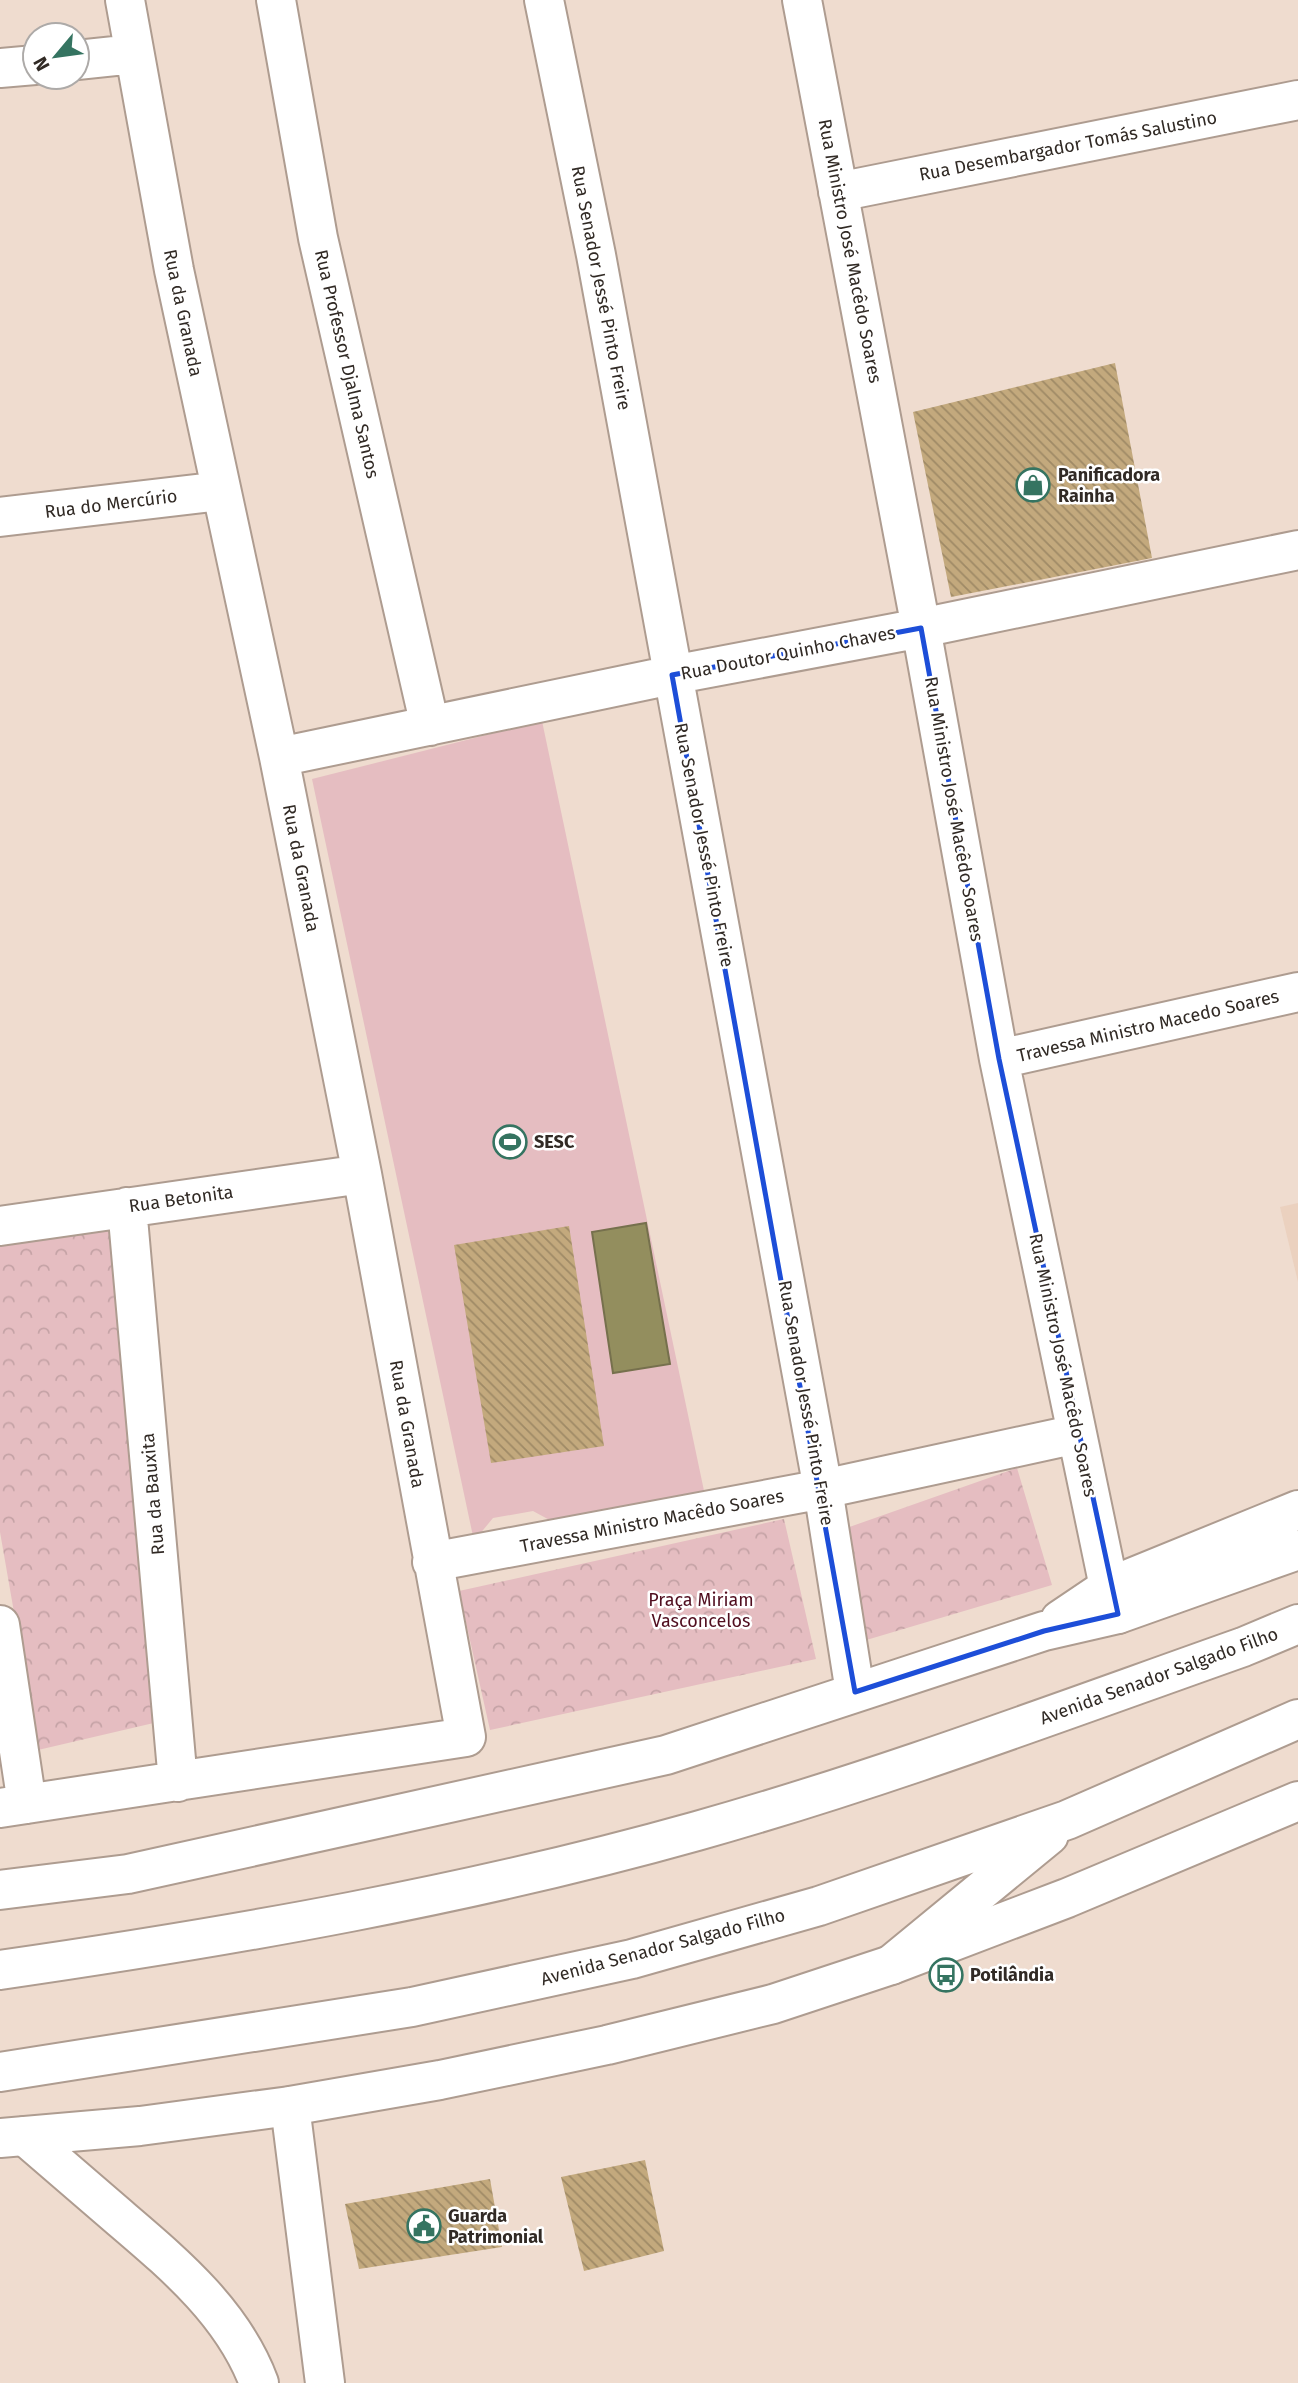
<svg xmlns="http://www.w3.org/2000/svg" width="1298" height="2383" font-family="'Fira Sans',sans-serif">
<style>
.built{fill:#ebd1bf}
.grass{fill:#e5bdc1}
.park{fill:url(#park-crowns)}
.water{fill:#938e5e;stroke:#76704d;stroke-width:2}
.building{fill:url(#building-back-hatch)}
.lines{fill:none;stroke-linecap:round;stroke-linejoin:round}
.minor-casing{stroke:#ae9c90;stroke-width:42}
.major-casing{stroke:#ae9c90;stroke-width:42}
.highway-casing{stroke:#ae9c90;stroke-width:42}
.minor{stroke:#fff;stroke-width:38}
.major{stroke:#fff;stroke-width:38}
.highway{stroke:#fff;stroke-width:38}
.marked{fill:none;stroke:#1d4ed8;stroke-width:5;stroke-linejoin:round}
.labels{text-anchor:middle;stroke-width:5;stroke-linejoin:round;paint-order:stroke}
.street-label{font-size:18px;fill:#312a25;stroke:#fff}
.poi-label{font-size:18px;font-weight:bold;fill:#312a25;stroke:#fff;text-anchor:start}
.park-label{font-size:18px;fill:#500e1f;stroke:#fff}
</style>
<defs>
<pattern id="park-crowns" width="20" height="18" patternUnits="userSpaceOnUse" patternTransform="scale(1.75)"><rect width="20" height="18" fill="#e5bdc1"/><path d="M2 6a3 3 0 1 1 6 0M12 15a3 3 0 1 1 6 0" fill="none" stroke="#c5a3a6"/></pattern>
<pattern id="building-back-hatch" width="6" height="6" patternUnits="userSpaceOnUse" patternTransform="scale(1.75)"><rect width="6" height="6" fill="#c3a97d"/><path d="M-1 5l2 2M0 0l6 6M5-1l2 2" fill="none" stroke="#9f8a66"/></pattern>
</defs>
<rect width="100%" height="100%" fill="#efdccf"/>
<path class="built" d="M1298,1203V1282L1280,1207Z"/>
<path class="grass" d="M542,721L707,1505L568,1530L533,1511L493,1518L474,1541L312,779Z"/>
<path class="park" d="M113,1222L158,1722L38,1750L0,1532V1240Z
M1017,1468L1052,1585L863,1641L838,1531Z
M784,1519L816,1659L490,1730L459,1591Z"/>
<path class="water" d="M646,1223L670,1364L613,1373L592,1232Z"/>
<path class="building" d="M1115,363L1152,558L951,597L913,412Z
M569,1226L604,1446L491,1463L454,1245Z
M645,2160L664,2251L584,2271L561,2177Z
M490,2179L502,2247L359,2269L345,2204Z"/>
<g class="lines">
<defs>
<path id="minor" d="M276,0L318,238L430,726
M544,0L596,255L823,1489L855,1692
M802,0L921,628L999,1059L1109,1587L1118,1614
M77,60L134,54
M0,68L35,65
M838,192L1298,100
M0,517L221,491
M279,757L672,675L921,628L1298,550
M999,1059L1298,992
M127,1207L178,1782
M0,1226L362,1174
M432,1562L823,1489L1077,1434
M0,1625L27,1804
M0,1808L466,1737L362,1174L279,757L174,270L125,0
M290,2106L325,2383
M25,2136C56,2163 88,2190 119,2217C174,2264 233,2313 259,2383"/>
<path id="major" d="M1060,1620L1109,1587L1298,1510
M0,1890L128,1874L666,1755L1044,1631L1118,1614L1298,1550
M0,2138L140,2126L290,2106L440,2080L607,2045L773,2004L891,1965L1067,1898L1298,1801"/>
<path id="highway" d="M891,1965L1049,1835
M0,1970C235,1936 469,1895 697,1831C882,1779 1062,1711 1243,1647L1298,1624
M0,2072L412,2007L632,1959L819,1906L1067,1820L1298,1719"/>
</defs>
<use href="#minor" class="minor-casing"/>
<use href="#major" class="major-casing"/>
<use href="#highway" class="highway-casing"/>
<use href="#minor" class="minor"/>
<use href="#major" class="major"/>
<use href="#highway" class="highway"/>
</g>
<path class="marked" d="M921,628L999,1059L1118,1614L1044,1631L855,1692L672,675Z"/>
<defs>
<symbol id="shop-ring" viewBox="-11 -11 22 22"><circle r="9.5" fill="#fff" stroke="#357461" stroke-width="1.5"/><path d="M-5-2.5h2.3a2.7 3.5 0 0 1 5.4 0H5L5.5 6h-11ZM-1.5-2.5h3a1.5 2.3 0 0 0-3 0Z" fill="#357461"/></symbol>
<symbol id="stadium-ring" viewBox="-11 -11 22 22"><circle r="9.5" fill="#fff" stroke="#357461" stroke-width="1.5"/><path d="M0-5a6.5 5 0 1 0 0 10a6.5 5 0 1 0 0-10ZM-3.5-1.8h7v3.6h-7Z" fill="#357461"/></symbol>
<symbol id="bus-ring" viewBox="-11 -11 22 22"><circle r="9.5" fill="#fff" stroke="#357461" stroke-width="1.5"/><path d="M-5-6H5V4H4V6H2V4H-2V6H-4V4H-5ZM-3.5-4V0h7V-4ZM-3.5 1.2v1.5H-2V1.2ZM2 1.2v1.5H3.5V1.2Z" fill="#357461"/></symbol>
<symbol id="civic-ring" viewBox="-11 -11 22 22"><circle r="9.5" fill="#fff" stroke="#357461" stroke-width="1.5"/><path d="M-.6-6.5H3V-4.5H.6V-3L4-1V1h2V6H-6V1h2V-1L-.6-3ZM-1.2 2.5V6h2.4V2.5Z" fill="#357461"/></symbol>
</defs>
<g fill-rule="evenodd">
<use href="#shop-ring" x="1014" y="466" width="38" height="38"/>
<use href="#stadium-ring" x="491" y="1123" width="38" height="38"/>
<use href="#bus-ring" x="927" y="1956" width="38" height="38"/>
<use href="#civic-ring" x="405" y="2207" width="38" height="38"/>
</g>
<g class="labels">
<g class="street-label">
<text transform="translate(1068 146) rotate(-11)" y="6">Rua Desembargador Tomás Salustino</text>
<text transform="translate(850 251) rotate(79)" y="6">Rua Ministro José Macêdo Soares</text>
<text transform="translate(601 288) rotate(79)" y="6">Rua Senador Jessé Pinto Freire</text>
<text transform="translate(183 313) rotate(78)" y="6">Rua da Granada</text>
<text transform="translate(347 364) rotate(77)" y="6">Rua Professor Djalma Santos</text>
<text transform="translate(111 504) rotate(-7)" y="6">Rua do Mercúrio</text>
<text transform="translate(788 653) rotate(-11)" y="6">Rua Doutor Quinho Chaves</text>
<text transform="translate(954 809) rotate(80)" y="6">Rua Ministro José Macêdo Soares</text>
<text transform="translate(704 845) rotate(79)" y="6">Rua Senador Jessé Pinto Freire</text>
<text transform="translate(301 868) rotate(79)" y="6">Rua da Granada</text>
<text transform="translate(1148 1026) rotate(-13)" y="6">Travessa Ministro Macedo Soares</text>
<text transform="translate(181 1199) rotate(-8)" y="6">Rua Betonita</text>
<text transform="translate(1063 1365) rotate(78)" y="6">Rua Ministro José Macêdo Soares</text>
<text transform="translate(806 1403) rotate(80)" y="6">Rua Senador Jessé Pinto Freire</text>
<text transform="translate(407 1424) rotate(80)" y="6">Rua da Granada</text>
<text transform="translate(153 1494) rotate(-95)" y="6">Rua da Bauxita</text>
<text transform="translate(652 1521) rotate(-11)" y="6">Travessa Ministro Macêdo Soares</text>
<text transform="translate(1159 1676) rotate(-20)" y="6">Avenida Senador Salgado Filho</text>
<text transform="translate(663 1947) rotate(-15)" y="6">Avenida Senador Salgado Filho</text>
</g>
<g class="poi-label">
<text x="1058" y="481">Panificadora<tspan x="1058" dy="21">Rainha</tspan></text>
<text x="534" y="1148">SESC</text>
<text x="970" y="1981">Potilândia</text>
<text x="448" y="2222">Guarda<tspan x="448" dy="21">Patrimonial</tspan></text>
</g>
<g class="park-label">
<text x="701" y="1606">Praça Miriam<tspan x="701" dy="21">Vasconcelos</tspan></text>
</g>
</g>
<g transform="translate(56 56) rotate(241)"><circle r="33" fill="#ffffff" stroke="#adaaa8" stroke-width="2"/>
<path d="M0-5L12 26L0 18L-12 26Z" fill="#357461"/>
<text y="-10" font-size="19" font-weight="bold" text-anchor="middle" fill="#312a25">N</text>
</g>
</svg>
